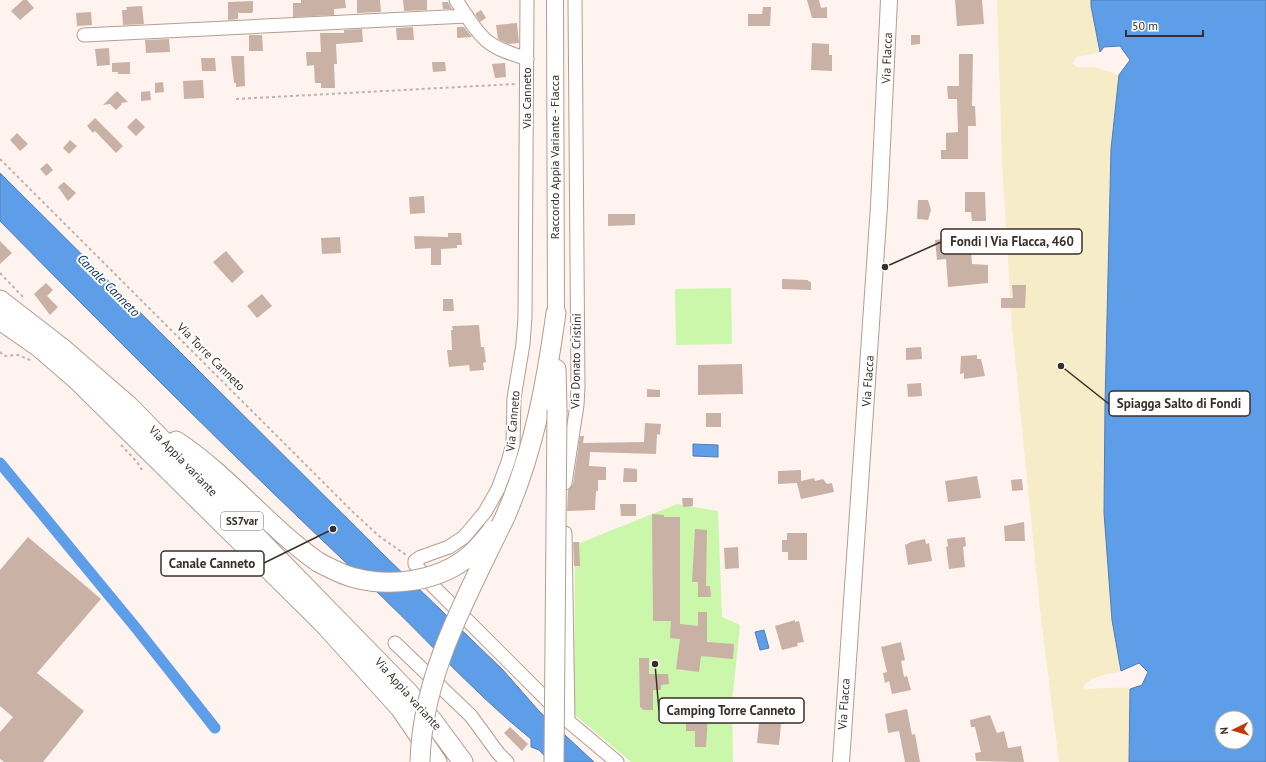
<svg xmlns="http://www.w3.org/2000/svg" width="1266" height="762" font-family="'PT Sans',sans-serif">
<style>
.green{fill:#cbf7ab}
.sand{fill:#f6ecc7}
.water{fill:#5e9de7;stroke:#537cae;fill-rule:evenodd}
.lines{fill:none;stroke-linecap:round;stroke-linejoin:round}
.canal{stroke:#5e9de7;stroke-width:11}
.building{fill:#c9b1a5}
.minor-casing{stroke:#b49d90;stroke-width:15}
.major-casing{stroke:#b49d90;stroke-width:18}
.highway-casing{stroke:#b49d90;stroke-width:21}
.path{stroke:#beb3ae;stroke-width:2;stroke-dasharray:3 3;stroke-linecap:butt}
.minor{stroke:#fff;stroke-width:13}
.major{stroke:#fff;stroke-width:16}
.highway{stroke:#fff;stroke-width:19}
.highway-bridge-casing{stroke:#b49d90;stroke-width:21;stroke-linecap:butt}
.highway-bridge{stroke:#fff;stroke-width:19}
.labels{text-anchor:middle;stroke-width:4;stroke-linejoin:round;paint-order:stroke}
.shield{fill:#fff;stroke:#746d6a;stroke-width:1}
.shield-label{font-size:11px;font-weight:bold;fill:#392f2a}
.street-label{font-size:12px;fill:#392f2a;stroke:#fff}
.water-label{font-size:13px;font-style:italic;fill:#002e5b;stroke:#fff}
.leader{fill:none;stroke:#392f2a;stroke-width:1.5}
.callout-dot{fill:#392f2a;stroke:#fff;stroke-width:1.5}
.callout{fill:#fff;stroke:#392f2a;stroke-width:1.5}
.callout-label{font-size:13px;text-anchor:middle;font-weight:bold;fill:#392f2a}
</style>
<rect width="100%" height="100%" fill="#fef3ee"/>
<path class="green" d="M731,288L732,344L676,345L675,289Z
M677,504L718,511L722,617L740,625L732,703L733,762H631L574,714L575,545Z"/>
<path class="sand" d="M997,0H1091V7L1100,52L1076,57L1072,63L1077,67H1095L1119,75L1111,149L1104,513L1112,620L1121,671C1108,675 1090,675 1083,688C1099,691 1114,685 1130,689L1129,762H1059L1040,609L1012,327L1002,160Z"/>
<path class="water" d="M1091,0H1266V762H1129L1130,689L1142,685L1148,672L1139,663L1121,671L1112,620L1104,513L1105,404L1111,149L1119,75L1130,60L1120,46L1104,47L1100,52L1091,6ZM1222,718H1246V742H1222Z
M0,173L386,557L503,670L539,711L594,762H550L539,750L531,747V739C470,690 419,630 361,577C238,461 118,341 0,221Z
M693,444L718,445V457L693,456Z
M764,630L769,648L760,650L755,632Z"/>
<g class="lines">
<path class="canal" d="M0,463L136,628L215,728"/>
</g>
<path class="building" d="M23,0H27L34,8L20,20L11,11Z
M301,0H345L346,8L334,9V15L293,17V3H301Z
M357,0H380L381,12L357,13Z
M403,0H427V10L404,11Z
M807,0H819L821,8L827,7V18H812Z
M955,0H982L984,24L957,26Z
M253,1V11L252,13H238V19L228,20V2Z
M442,2H448L452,9H443Z
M142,6L144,24L123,25L122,10H127L126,7Z
M763,7H771L770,26H748V14H762Z
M481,10L486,18L480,22L475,14Z
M91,12L92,25L77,26L76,13Z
M517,23L519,43L508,44L498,39L496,25Z
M413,27L414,40H397L396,28Z
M457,27H464L472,37L457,38Z
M362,29L363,42L336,44L337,64H334L335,88H321V83H315L314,65L307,66L306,52H321L320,33H344V30Z
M249,35H262L263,51H249Z
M911,35H920V44L911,45Z
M169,39L170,52L146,53L145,40Z
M812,43L829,44V55H832V71L811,70Z
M109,48L110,65L97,66L95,49Z
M959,54H973L972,106H975L976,126H968V159H941V150H946V133L958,132L957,99H948L947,86H959Z
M231,56H244L245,86L236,87V83H234Z
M201,58H215L216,71H202Z
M130,62V74H118V72H112V63Z
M432,62H445L446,71L433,72Z
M505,63L506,77L495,78L492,64Z
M203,80L204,98L184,99L183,81Z
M163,82L164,92L155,93V83Z
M117,91L128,102L121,103L122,104L116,110L110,104L103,105Z
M150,91L151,100L141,101V92Z
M95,118L123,146L116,153L95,131L93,133L87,126Z
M136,118L145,127L136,136L127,127Z
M17,133L28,144L20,151L10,140Z
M70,140L77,146L69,154L63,148Z
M47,163L53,170L46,176L40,169Z
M64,182L76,193L68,201L58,187Z
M965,192H985L986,221H972L971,212H965Z
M424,196L425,213L410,214L409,197Z
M918,200H928L931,210L928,220L917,219Z
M608,214H635V225L608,226Z
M448,233H461L462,245H457V248L441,249V265H431V248L415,249L414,236L448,237Z
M970,236L972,264L988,265V283L948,287L946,259L937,260L935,240Z
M340,237L341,253L322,254L321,238Z
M0,241L12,253L0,264Z
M226,251L244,272L232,283L213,262Z
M782,279L808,280V281L811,282V290L782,289Z
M46,283L53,290L47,296L58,307L50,315L34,294Z
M1012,285H1026L1025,308H1001V298H1013Z
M262,294L272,306L257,318L247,306Z
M443,299H453L454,311H443Z
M479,325L481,347H484L486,362L483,363L484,370L470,371L469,365L449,367L447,350H452L451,330H453L452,326Z
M921,347L922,359L906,360V348Z
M977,355V359H981L985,376L964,379V373L960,374L961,356Z
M742,364L743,394L698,395V365Z
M921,383L922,396L908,397L907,384Z
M647,389L660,390V397H647Z
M706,413H721V427H706Z
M645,423L661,424L660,435L657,434L656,454L590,452L589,466L606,467V480H598V491H596L595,510L567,511L568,490L573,484L580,436H584L583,443L644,442Z
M624,468L637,469V482H623Z
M801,470V481L814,478L815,481L823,479L827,484L832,483L834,492L801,499L797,483L778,484V471Z
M977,476L981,498L948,502L945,481Z
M1022,479L1023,490L1012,491L1011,480Z
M682,498H693V506L683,507Z
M620,504H636V516H621Z
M652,514L664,515V517H680V624L698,626V612H707V642L734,644L733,659L701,656L699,672L676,669L680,639L670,638L671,621H653Z
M1024,522L1025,541H1005L1004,526Z
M695,529L707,530L706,586H710L711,597H698V582H692Z
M787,533H807V560H788V552H782V540H787Z
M28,537L101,599L37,673L84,711L43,762H4L0,759V732L13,717L0,706V570Z
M965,537L966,546L963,547L965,567L949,569L946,547L948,546L947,539Z
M925,539L926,544L929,543L932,561L908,565L905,545L911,542Z
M573,542H579L580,566H574Z
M738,547L739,568L725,569L724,548Z
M795,620V622L799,621L804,642L797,643L798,646L782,650L775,626Z
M901,642L905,660L901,661L904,677L907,676L911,690L892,694L889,681L885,683L883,673L887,672L881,647Z
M639,658H649V674H668L669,684L661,685V690H653V710H644L640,707Z
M761,704L785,707L784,724H781L779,745L757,743Z
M907,709L912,735L915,734L920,762H905L899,731L888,733L885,714Z
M990,715L997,733L1004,731L1008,748L1021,746L1024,762L976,761L975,753L981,752L975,727H971L970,720Z
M686,716H708L706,747H695V731H686Z
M510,727L528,744L522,751L504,733Z"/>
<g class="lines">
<defs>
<path id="minor" d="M456,0C465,13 474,30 487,41C498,50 513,54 527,59
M527,0L525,317L523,344L514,398L513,444L508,462L498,489L485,512L464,537L449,547L421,557L415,561V564L431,584L568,721L617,762
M84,35L467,16
M565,483L577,405L578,387L575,0
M565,533L568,721
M395,643L471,716L498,753L507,762"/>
<path id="major" d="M555,0L556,313
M841,762L879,206L889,0"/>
<path id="highway" d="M0,300L62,348L130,407L408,692L432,720L463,762
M0,320L40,348L77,380L323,623L400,708L437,762
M556,369L557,410
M176,441C228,475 267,526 318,562
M505,517C534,451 546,384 556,313"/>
</defs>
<use href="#minor" class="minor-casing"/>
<use href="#major" class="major-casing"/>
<use href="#highway" class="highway-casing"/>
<path class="path" d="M236,99L515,84
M0,159L354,513L379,536L406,555
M0,273L23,297
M0,352L4,356L18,355L30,360
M121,445L137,462L142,470"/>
<use href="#minor" class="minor"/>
<use href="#major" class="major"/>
<use href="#highway" class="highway"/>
<defs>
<path id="highway-bridge" d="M318,562C330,568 342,575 355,578C390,587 434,582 464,560C475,552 484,541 492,531
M420,762C422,673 468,595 505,517
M554,762L557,410"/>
</defs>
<use href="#highway-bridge" class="highway-bridge-casing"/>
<use href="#highway-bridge" class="highway-bridge"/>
</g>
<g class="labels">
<rect class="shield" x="221" y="512" width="42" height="18" rx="3"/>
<g class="shield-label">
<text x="242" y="525">SS7var</text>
</g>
<g class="street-label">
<text transform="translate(887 58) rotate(-88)" y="4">Via Flacca</text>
<text transform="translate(527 98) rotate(-90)" y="4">Via Canneto</text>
<text transform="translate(555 157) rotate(-90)" y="4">Raccordo Appia Variante - Flacca</text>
<text transform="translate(211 357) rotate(45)" y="4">Via Torre Canneto</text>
<text transform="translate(576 361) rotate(-89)" y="4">Via Donato Cristini</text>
<text transform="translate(868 381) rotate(-86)" y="4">Via Flacca</text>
<text transform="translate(513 421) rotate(-85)" y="4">Via Canneto</text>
<text transform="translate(183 461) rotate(46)" y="4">Via Appia variante</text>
<text transform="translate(408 694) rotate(48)" y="4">Via Appia variante</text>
<text transform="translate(844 704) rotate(-86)" y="4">Via Flacca</text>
</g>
<g class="water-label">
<text transform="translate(109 285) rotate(45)" y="5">Canale Canneto</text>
</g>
</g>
<path class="leader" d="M885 267L941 242M1061 366L1109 404M333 529L264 563M655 664L659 711"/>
<g class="callout-dot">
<circle cx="885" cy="267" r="4"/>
<circle cx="1061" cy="366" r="4"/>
<circle cx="333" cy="529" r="4"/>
<circle cx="655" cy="664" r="4"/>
</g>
<g class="callout">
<rect x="941" y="229" width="141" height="25" rx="4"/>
<rect x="1109" y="391" width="141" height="25" rx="4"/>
<rect x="161" y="551" width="103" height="25" rx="4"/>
<rect x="659" y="698" width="145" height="25" rx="4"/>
</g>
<g class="callout-label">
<text x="1012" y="246">Fondi | Via Flacca, 460</text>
<text x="1179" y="408">Spiagga Salto di Fondi</text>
<text x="212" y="568">Canale Canneto</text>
<text x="731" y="715">Camping Torre Canneto</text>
</g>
<g transform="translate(1234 730) rotate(265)"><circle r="19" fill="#ffffff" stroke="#b0acaa"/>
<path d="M0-3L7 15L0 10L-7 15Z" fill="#bf3608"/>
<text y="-6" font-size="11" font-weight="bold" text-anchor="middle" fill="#392f2a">N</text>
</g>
<path d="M1126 30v6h77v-6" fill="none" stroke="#392f2a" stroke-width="2"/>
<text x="1132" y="30" font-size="12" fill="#392f2a" stroke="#ffffff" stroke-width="3" paint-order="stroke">50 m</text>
</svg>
